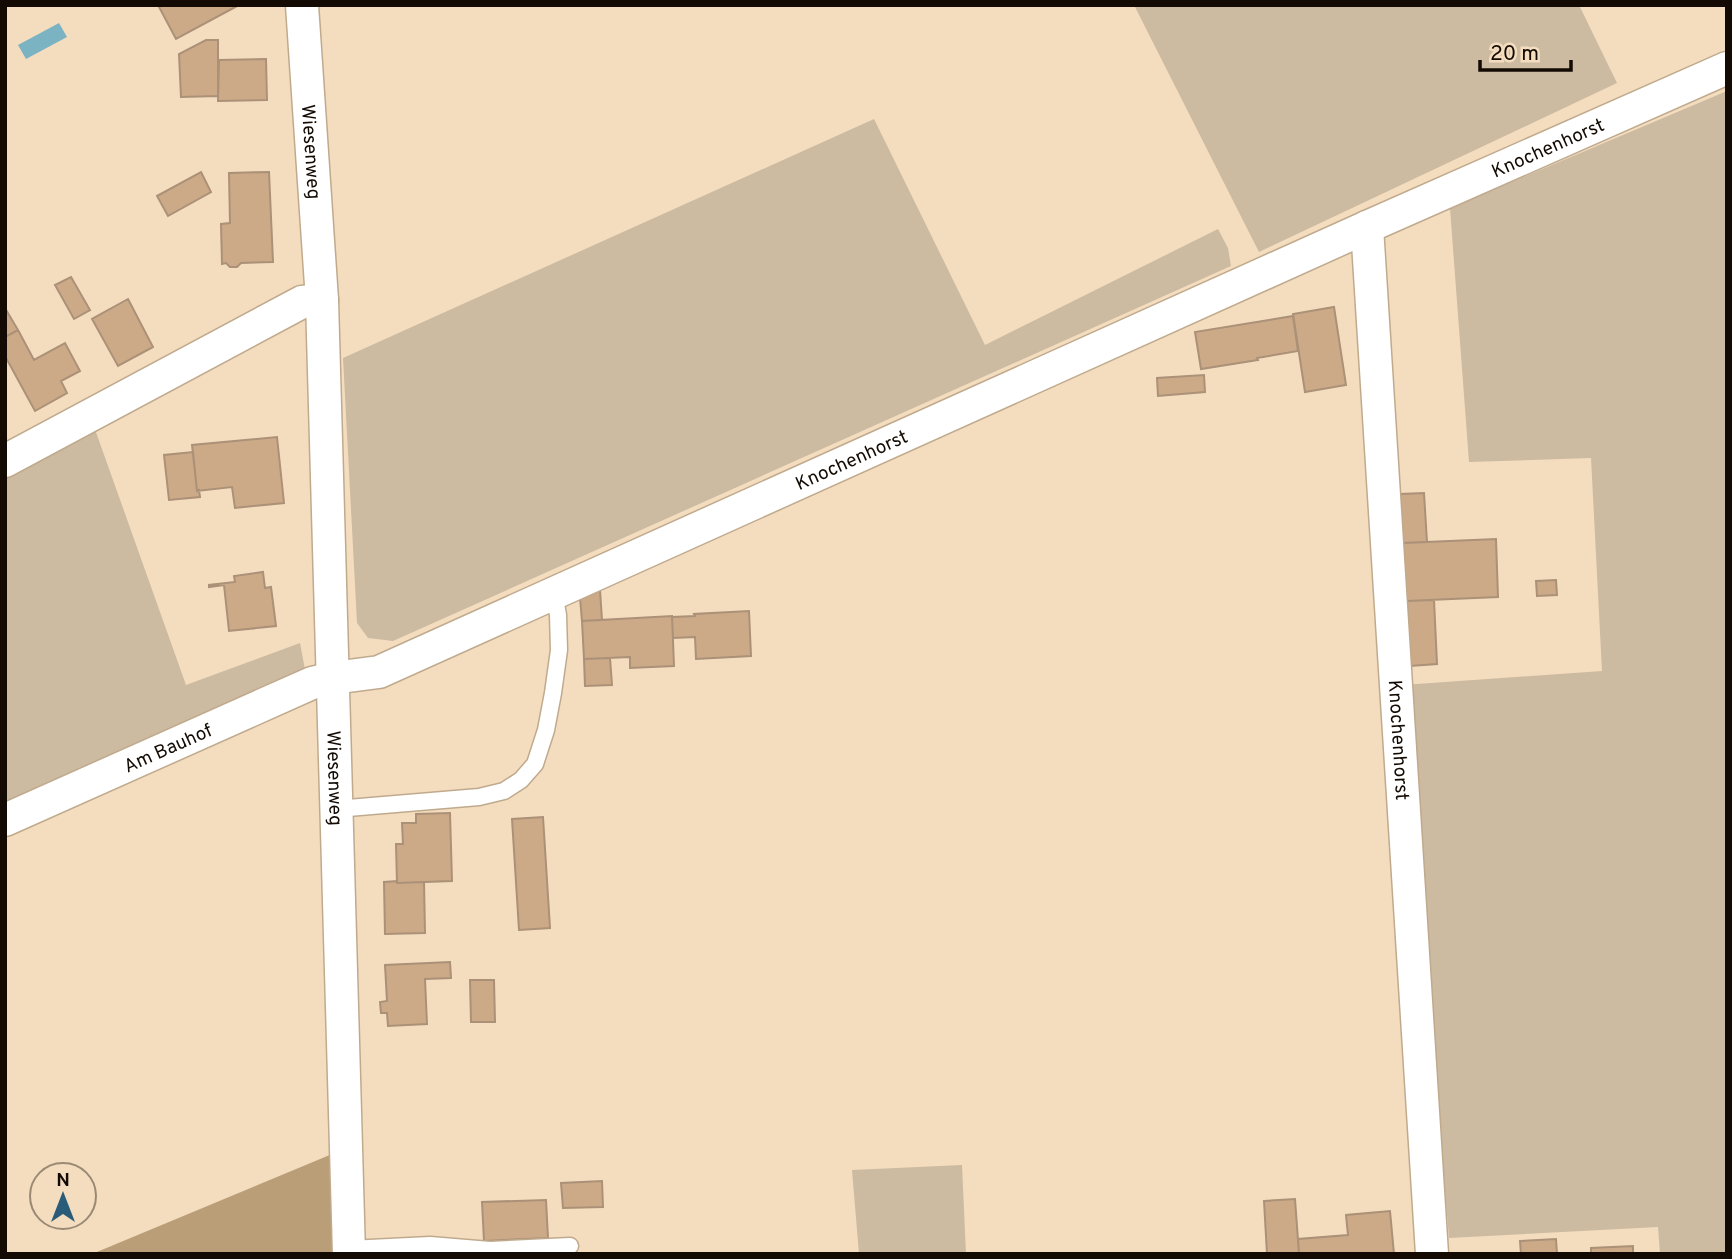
<svg xmlns="http://www.w3.org/2000/svg" width="1732" height="1259" font-family="Overpass,sans-serif">
<style>
.green{fill:#ccbaa1}
.forest{fill:#ba9e77}
.water{fill:#7bb3c2}
.building{fill:#cdaa87;stroke:#ab9178;stroke-width:2}
.lines{fill:none;stroke-linecap:round;stroke-linejoin:round}
.service-casing{stroke:#c0aa8d;stroke-width:19}
.minor-casing{stroke:#c0aa8d;stroke-width:35}
.service{stroke:#fff;stroke-width:16}
.minor{stroke:#fff;stroke-width:32}
.labels{text-anchor:middle;stroke-width:7;stroke-linejoin:round;paint-order:stroke}
.street-label{font-size:19px;fill:#130b03;stroke:#f4ddbf}
</style>
<rect width="100%" height="100%" fill="#f4ddbf"/>
<path class="green" d="M1134,5H1579L1617,83L1259,252Z
M1727,91V1254H1660L1658,1227L1449,1238L1403,685L1602,671L1591,458L1469,462L1450,208Z
M874,119L985,345L1218,229L1228,248L1231,266L393,641L368,638L357,623L343,358Z
M92,421L186,685L300,643L306,675L5,810V468Z
M962,1165L966,1254H859L852,1170Z"/>
<path class="forest" d="M337,1152L338,1254H92Z"/>
<path class="water" d="M59,23L67,37L26,59L18,45Z"/>
<path class="building" d="M158,5H239L176,39Z
M206,40H218V96L181,97L179,54Z
M266,59L267,100L218,101L219,60Z
M201,172L211,192L168,216L157,196Z
M269,172L273,262L241,263L237,267H230L226,263L222,264L221,224L230,223L229,173Z
M71,277L90,310L74,319L55,285Z
M128,299L153,347L118,366L92,319Z
M1334,307L1346,385L1305,392L1293,314Z
M5,308L18,330L5,337Z
M1293,316L1298,351L1257,358L1258,360L1201,369L1195,332Z
M18,330L34,360L65,343L80,371L61,381L67,393L35,411L5,356V337Z
M1204,375L1205,392L1158,396L1157,378Z
M277,437L284,503L235,508L232,487L197,491L192,445Z
M193,452L197,491L199,490L200,497L169,500L164,455Z
M1424,493L1427,542L1403,543L1400,494Z
M1496,539L1498,597L1406,601L1403,543Z
M263,572L265,588L271,587L276,626L229,631L224,585L209,587V585L235,582L234,576Z
M1556,580L1557,595L1537,596L1536,581Z
M600,590L602,620L582,621L580,598Z
M1434,600L1437,664L1410,666L1407,601Z
M749,611L751,656L696,659L695,637L673,638L672,617L695,616L694,614Z
M672,616L674,666L630,668V657L584,659L582,621Z
M610,658L612,685L585,686L584,659Z
M450,813L452,881L397,883L396,844H403L402,823H416V814Z
M543,817L550,928L519,930L512,819Z
M397,881V883L424,882L425,933L385,934L384,882Z
M450,962L451,978L425,979L427,1024L388,1026L387,1013H381L380,1002L387,1001L385,965Z
M470,980H494L495,1022H471Z
M602,1181L603,1207L563,1208L561,1183Z
M1295,1199L1299,1254H1267L1264,1201Z
M546,1200L548,1238L484,1241L482,1202Z
M1390,1211L1394,1254H1299L1298,1239L1348,1235L1346,1215Z
M1556,1239L1557,1254H1521L1520,1241Z
M1633,1246V1254H1591V1248Z"/>
<g class="lines">
<defs>
<path id="service" d="M336,809L479,797L504,791L521,780L535,764L546,730L553,693L559,650L558,615L554,593
M349,1249L430,1245L490,1250L570,1246"/>
<g id="minor">
<path id="s1" d="M302,5L322,300L349,1254"/>
<path id="s2" d="M1367,227L1432,1254"/>
<path d="M5,461L302,302L322,300"/>
<path id="s3" d="M5,820L312,683L333,678L379,672L1367,227L1727,68"/>
</g>
</defs>
<use href="#service" class="service-casing"/>
<use href="#minor" class="minor-casing"/>
<use href="#service" class="service"/>
<use href="#minor" class="minor"/>
</g>
<g class="labels">
<g class="street-label">
<text dy="7" stroke="none"><textPath href="#s3" startOffset="1685">Knochenhorst</textPath></text>
<text dy="7" stroke="none"><textPath href="#s1" startOffset="147">Wiesenweg</textPath></text>
<text dy="7" stroke="none"><textPath href="#s3" startOffset="922">Knochenhorst</textPath></text>
<text dy="7" stroke="none"><textPath href="#s2" startOffset="514">Knochenhorst</textPath></text>
<text dy="7" stroke="none"><textPath href="#s3" startOffset="178">Am Bauhof</textPath></text>
<text dy="7" stroke="none"><textPath href="#s1" startOffset="774">Wiesenweg</textPath></text>
</g>
</g>
<rect width="1732" height="1259" fill="none" stroke="#130b03" stroke-width="14"/>
<g transform="translate(63 1196)"><circle r="33" fill="#f4ddbf" stroke="#9a8974" stroke-width="2"/>
<path d="M0-5L12 26L0 18L-12 26Z" fill="#2a5c79"/>
<text y="-10" font-size="19" font-weight="bold" text-anchor="middle" fill="#130b03">N</text>
</g>
<path d="M1480 60v10h91v-10" fill="none" stroke="#130b03" stroke-width="3.5"/>
<text x="1490" y="60" font-size="21" fill="#130b03" stroke="#f4ddbf" stroke-width="5" paint-order="stroke">20 m</text>
</svg>
